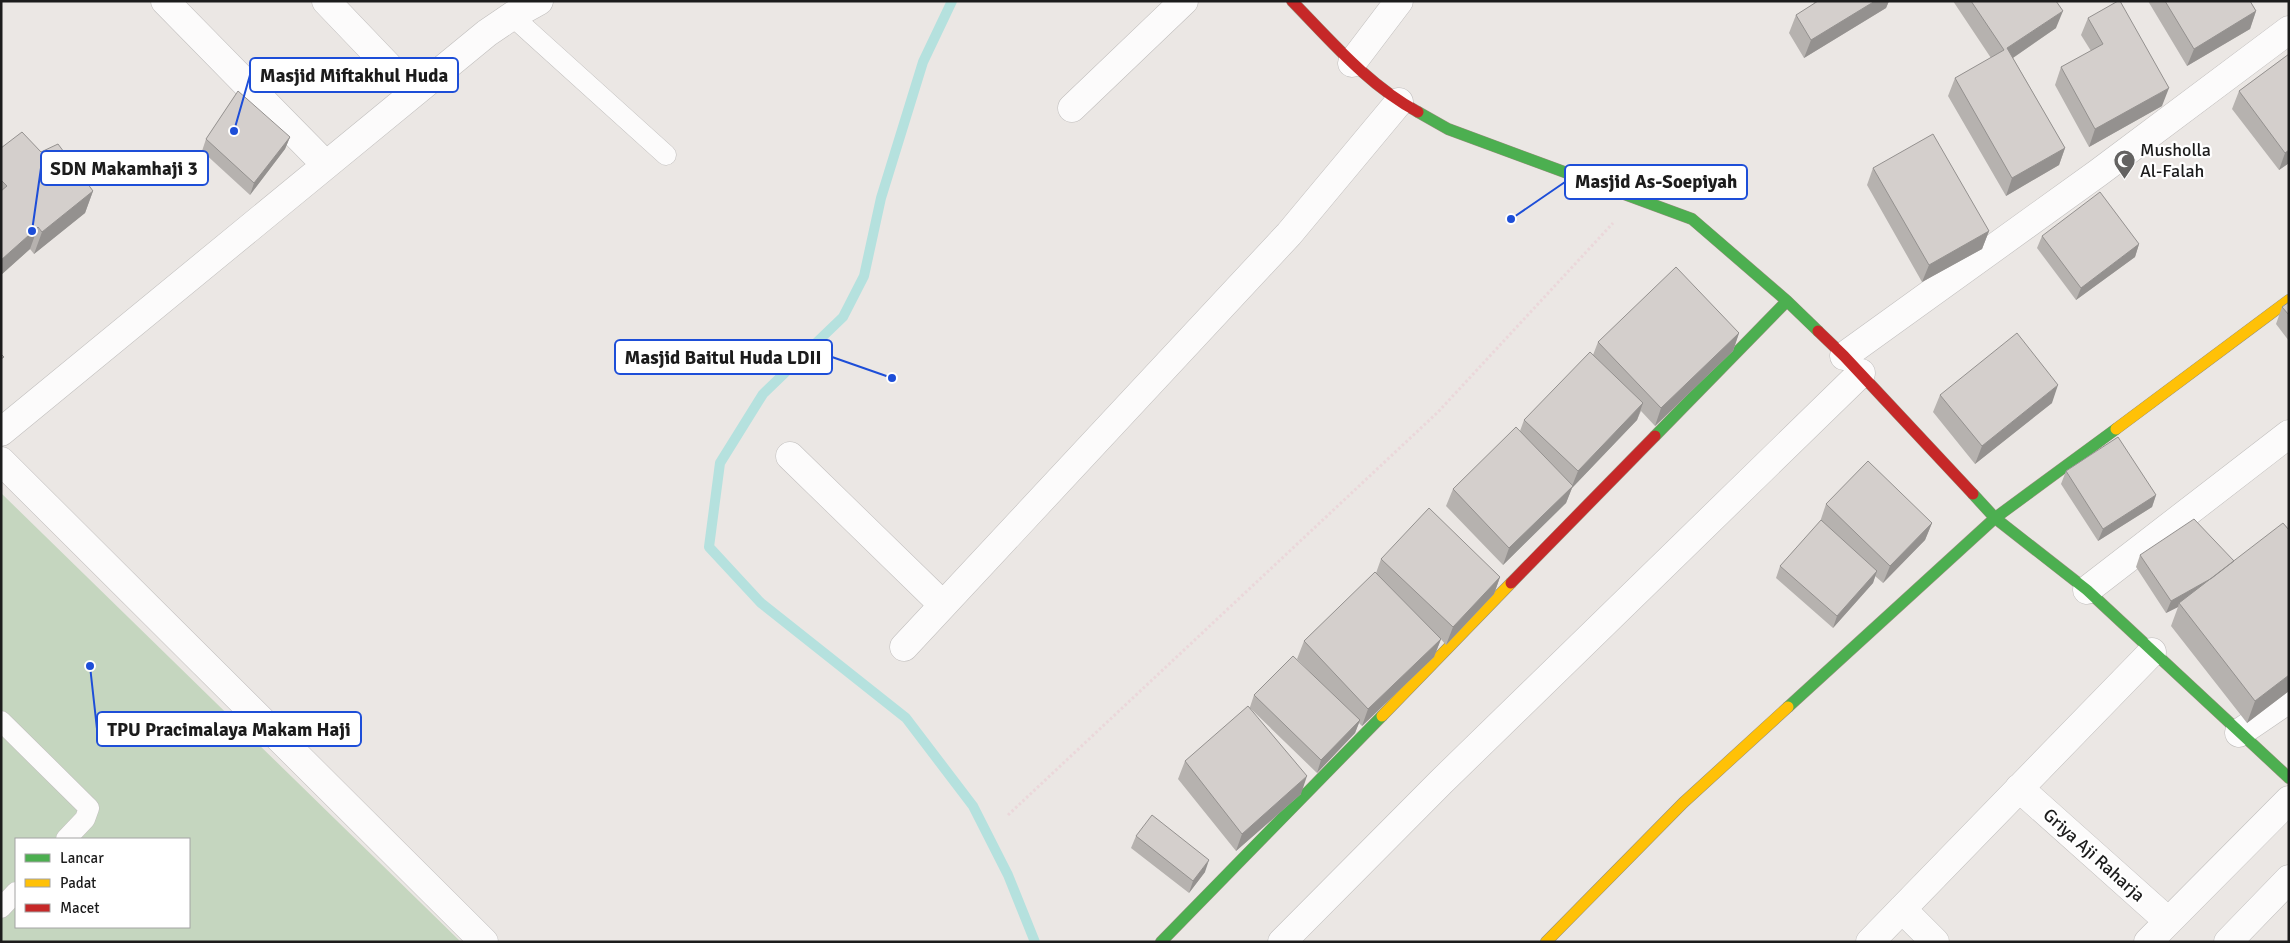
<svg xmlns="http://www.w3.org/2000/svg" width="2290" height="943" font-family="Signika,sans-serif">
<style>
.cemetery{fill:#c5d6bf;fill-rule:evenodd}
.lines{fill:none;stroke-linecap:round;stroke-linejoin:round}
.stream{stroke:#b5e1de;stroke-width:10}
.lane-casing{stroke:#c0bebd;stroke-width:21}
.street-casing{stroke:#c0bebd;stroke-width:29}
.fast-casing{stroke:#96907c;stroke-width:12}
.slow-casing{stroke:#96907c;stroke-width:12}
.jam-casing{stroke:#96907c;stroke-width:12}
.path{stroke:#ebd7da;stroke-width:3;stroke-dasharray:2.5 2.5;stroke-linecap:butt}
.lane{stroke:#fcfbfb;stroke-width:20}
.street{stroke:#fcfbfb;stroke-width:28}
.fast{stroke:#4caf50;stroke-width:11}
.slow{stroke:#ffc107;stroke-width:11}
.jam{stroke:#c62828;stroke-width:11}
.wall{fill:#b6b2af}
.shaded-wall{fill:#94918f}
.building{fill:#d4cfcc;stroke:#94918f}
.labels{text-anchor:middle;stroke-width:4.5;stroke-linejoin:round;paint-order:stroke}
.poi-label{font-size:18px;fill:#1c1c1c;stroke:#fff;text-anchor:start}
.street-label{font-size:18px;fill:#1c1c1c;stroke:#fff}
.leader{fill:none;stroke:#1d4ed8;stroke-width:2}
.callout-dot{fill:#1d4ed8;stroke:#fff;stroke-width:2}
.callout{fill:#fff;stroke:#1d4ed8;stroke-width:2}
.callout-label{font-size:19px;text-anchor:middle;font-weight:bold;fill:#1c1c1c}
</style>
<rect width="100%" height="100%" fill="#ebe7e4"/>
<path class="cemetery" d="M1,493L461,942H1ZM16,839H189V927H16Z"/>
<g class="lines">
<path class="stream" d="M952,1L923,62L881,198L864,276L843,317L763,394L720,463L709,547L761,603L906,718L973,806L1008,875L1035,942"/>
<defs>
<path id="lane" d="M512,16L666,155
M1,721L89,808L85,819L66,839
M1,908L16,892"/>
<path id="street" d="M165,1L326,165
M326,1L414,93
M1352,63L1399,1
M1072,108L1184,1
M1844,356L2098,173L2289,30
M1,432L487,33L512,16L539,1
M790,456L943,605
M1,461L484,942
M2087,590L2289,434
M904,647L1289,234L1399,102
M2239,733L2289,699
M2019,788L2168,921
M1902,909L1935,942
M1282,942L1441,782L1861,373
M1870,942L2152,652
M2148,942L2289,800
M2228,942L2289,879"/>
<path id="fast" d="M1418,112L1448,129L1692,219L1787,301L1818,331
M1655,436L1787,301
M1973,494L1995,518L2087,590L2289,778
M1788,707L1995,518L2116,429
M1161,942L1382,716"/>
<path id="slow" d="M2116,429L2289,300
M1382,716L1511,583
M1546,942L1683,803L1788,707"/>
<path id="jam" d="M1292,1C1331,41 1368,85 1418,112
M1818,331L1844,356L1973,494
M1511,583L1655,436"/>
</defs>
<use href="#lane" class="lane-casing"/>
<use href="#street" class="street-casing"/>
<use href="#fast" class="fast-casing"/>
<use href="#slow" class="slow-casing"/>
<use href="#jam" class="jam-casing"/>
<path class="path" d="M1008,815L1438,412L1613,223"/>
<use href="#lane" class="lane"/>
<use href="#street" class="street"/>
<use href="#fast" class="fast"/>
<use href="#slow" class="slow"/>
<use href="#jam" class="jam"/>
</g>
<path class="wall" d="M1813,1H1889L1886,8L1804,58L1789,33L1796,15L1815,4Z
M1953,1H2056V28L2013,58L2065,148L2059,165L2006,196L1948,96L1955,78L1991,58Z
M2148,1H2250L2256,11L2250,29L2187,66Z
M2088,18L2162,106L2089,147L2055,85L2061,67L2091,51L2081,35Z
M2289,54V163L2279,170L2232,109L2239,91Z
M290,137L285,149L250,195L202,151L206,139Z
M1,148L41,152L93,191L85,213L34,254L30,249L1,275Z
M1873,168L1989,231L1982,249L1922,282L1867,185Z
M2042,236L2139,244L2135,257L2076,300L2037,248Z
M2289,302V341L2276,324L2282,307Z
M1739,333L1733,351L1655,426L1641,411L1637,420L1572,488L1566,503L1503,565L1446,506L1453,489L1520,431L1524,420L1593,355L1598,342Z
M1940,395L2052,403L1975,464L1933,412Z
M2066,471L2156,495L2152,507L2098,541L2061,484Z
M1826,504L1932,523L1925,540L1883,583L1875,576L1873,583L1833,628L1776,578L1780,566L1820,522Z
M2140,555L2289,691L2247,723L2171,626L2178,607L2166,613L2136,567Z
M1381,559L1500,577L1494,594L1446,645L1440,638L1441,639L1434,657L1362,726L1359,723L1355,733L1317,773L1250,708L1301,794L1236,851L1178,779L1185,761L1250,707L1254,695L1310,672L1297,659L1304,641L1376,573Z
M1136,836L1205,872L1189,893L1131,848Z"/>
<path class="shaded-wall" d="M1875,1H1889L1886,8L1804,58L1811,40Z
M2063,11L2056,28L2001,66L2007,48Z
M2256,11L2250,29L2187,66L2194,49Z
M2169,88L2162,106L2089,147L2095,129Z
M290,137L285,149L250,195L254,183Z
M2065,148L2059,165L2006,196L2012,178Z
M2289,150V163L2279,170L2285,153Z
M93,191L85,213L34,254L42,232Z
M38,227L30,249L1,275V260Z
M1989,231L1982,249L1922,282L1929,265Z
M2139,244L2135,257L2076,300L2081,288Z
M1739,333L1733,351L1655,426L1661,408Z
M2058,385L2052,403L1975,464L1982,446Z
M1643,403L1637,420L1572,488L1566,503L1503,565L1509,548L1572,486L1578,471Z
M2156,495L2152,507L2098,541L2103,529Z
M1932,523L1925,540L1883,583L1890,566Z
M2236,564L2179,603L2178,607L2166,613L2171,601Z
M1877,571L1873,583L1833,628L1837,616Z
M1500,577L1494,594L1446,645L1453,627Z
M1441,639L1434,657L1362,726L1368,709Z
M2289,675V691L2247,723L2255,701Z
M1360,720L1355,733L1317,773L1321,760Z
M1307,776L1301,794L1236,851L1242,834Z
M1209,860L1205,872L1189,893L1193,881Z"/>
<path class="building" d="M1818,1H1875L1811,40L1796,15Z
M1971,1H2056L2063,11L2007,48L2065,148L2012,178L1955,78L2004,50Z
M2118,1H2120L2169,88L2095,129L2061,67L2103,44L2088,18Z
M2165,1H2250L2256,11L2194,49Z
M2289,54V150L2285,153L2239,91Z
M238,91L290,137L254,183L206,139Z
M22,132L41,152L58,144L93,191L42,232L38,227L1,260V191L7,186L1,180V148Z
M1933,134L1989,231L1929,265L1873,168Z
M2100,192L2139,244L2081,288L2042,236Z
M1676,267L1739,333L1661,408L1598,342Z
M2289,302V315L2282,307Z
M2017,333L2058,385L1982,446L1940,395Z
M1590,352L1643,403L1578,471L1524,420Z
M1,354L4,357L1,359Z
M1516,427L1573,486L1509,548L1453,489Z
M2118,437L2156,495L2103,529L2066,471Z
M1868,461L1932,523L1890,566L1826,504Z
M1429,508L1500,577L1453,627L1381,559Z
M2194,519L2234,561L2212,578L2171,601L2140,555Z
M1821,520L1877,571L1837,616L1780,566Z
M2283,523L2289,530V675L2255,701L2179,603Z
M1375,572L1441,639L1368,709L1304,641Z
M1293,656L1360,720L1321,760L1254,695Z
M1248,706L1307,776L1242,834L1185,761Z
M1152,815L1209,860L1193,881L1136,836Z"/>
<defs>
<symbol id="mosque-pin" viewBox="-11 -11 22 30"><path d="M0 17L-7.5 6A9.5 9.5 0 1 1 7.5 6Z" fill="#646362" stroke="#fff"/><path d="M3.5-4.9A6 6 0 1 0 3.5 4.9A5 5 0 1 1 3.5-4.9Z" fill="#fff"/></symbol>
</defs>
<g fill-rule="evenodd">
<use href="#mosque-pin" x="2112" y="148" width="25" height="34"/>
</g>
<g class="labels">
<g class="poi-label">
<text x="2140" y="156">Musholla<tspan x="2140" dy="21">Al-Falah</tspan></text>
</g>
<g class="street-label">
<text transform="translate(2094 855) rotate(42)" y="6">Griya Aji Raharja</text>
</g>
</g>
<path class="leader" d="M234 131L250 75M32 231L41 168M1511 219L1565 182M892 378L832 357M90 666L97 729"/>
<g class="callout-dot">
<circle cx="234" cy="131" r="5"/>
<circle cx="32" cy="231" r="5"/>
<circle cx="1511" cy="219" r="5"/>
<circle cx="892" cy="378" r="5"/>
<circle cx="90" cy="666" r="5"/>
</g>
<g class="callout">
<rect x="250" y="58" width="208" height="34" rx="5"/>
<rect x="41" y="151" width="167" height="34" rx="5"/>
<rect x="1565" y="165" width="182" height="34" rx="5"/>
<rect x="615" y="340" width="217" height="34" rx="5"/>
<rect x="97" y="712" width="264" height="34" rx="5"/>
</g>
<g class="callout-label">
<text x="354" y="82">Masjid Miftakhul Huda</text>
<text x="124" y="175">SDN Makamhaji 3</text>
<text x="1656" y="188">Masjid As-Soepiyah</text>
<text x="723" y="364">Masjid Baitul Huda LDII</text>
<text x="229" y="736">TPU Pracimalaya Makam Haji</text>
</g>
<rect width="2290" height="943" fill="none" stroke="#1c1c1c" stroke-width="5"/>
<rect x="15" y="838" width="175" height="90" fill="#ffffff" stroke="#a4a4a4"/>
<rect x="25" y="854" width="25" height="8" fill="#4caf50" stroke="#a4a4a4"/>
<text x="60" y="863" font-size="15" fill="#1c1c1c">Lancar</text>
<rect x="25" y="879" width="25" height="8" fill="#ffc107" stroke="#a4a4a4"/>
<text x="60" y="888" font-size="15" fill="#1c1c1c">Padat</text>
<rect x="25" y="904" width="25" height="8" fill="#c62828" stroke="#a4a4a4"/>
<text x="60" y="913" font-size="15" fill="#1c1c1c">Macet</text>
</svg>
